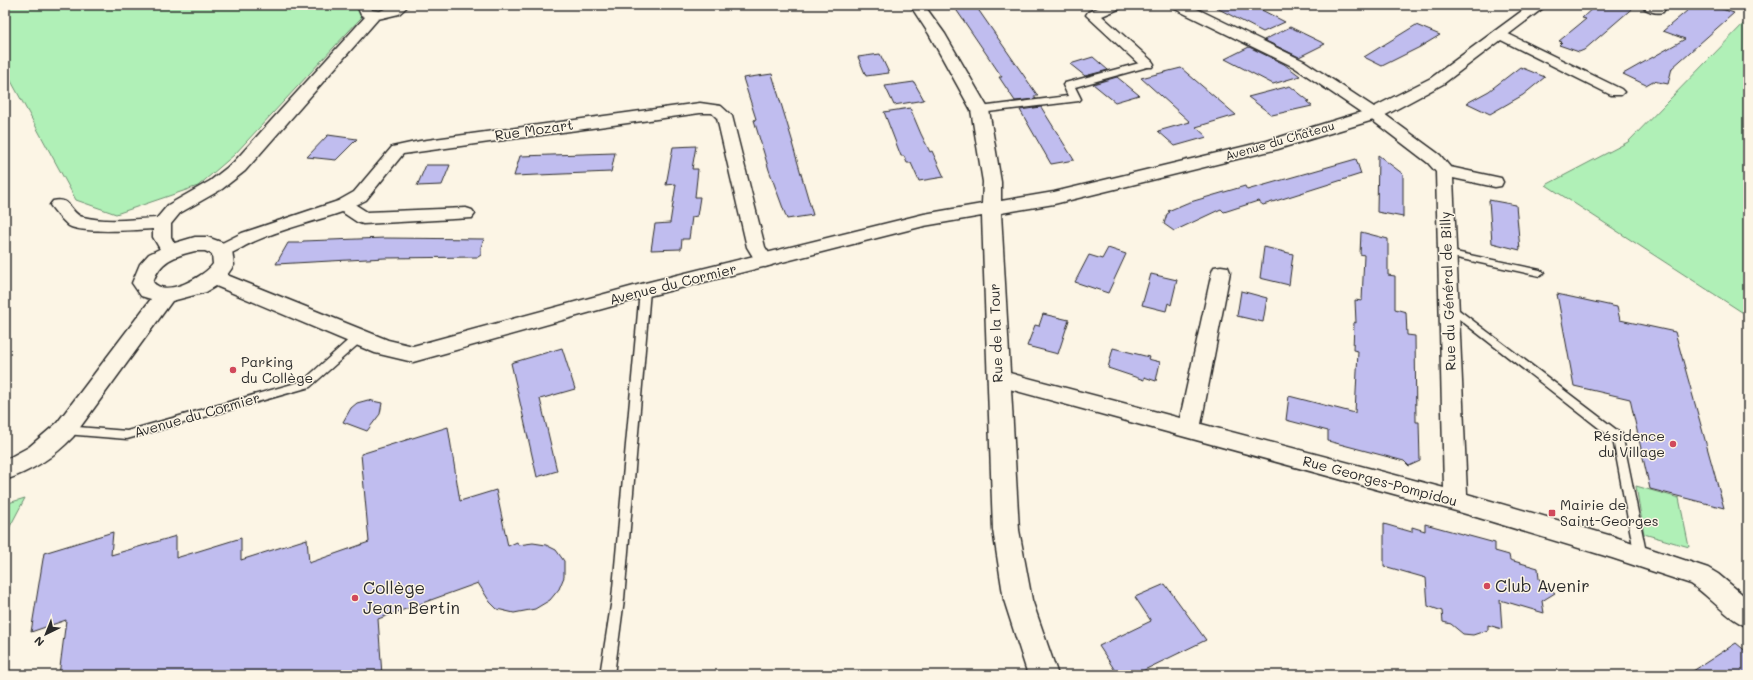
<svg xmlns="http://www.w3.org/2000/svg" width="1753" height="680" font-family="Mali,sans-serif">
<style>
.green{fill:#b0f0b7;stroke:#6e8e71}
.building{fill:#c0bdef;stroke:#2b2b2b}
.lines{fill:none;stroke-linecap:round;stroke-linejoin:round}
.service-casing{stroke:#2b2b2b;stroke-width:3}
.pedestrian-casing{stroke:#2b2b2b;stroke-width:3}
.minor-casing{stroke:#2b2b2b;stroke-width:3}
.tertiary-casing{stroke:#2b2b2b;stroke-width:3}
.service{fill:#fcf5e5;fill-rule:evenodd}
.pedestrian{fill:#fcf5e5;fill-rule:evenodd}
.minor{fill:#fcf5e5;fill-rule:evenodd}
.tertiary{fill:#fcf5e5;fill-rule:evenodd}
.poi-dot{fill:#d1495b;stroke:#fcf5e5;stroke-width:1.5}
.labels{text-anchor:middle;stroke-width:3;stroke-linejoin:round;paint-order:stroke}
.far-street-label{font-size:12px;fill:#2b2b2b;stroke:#fcf5e5}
.street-label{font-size:14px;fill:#2b2b2b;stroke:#fcf5e5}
.poi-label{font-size:14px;fill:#2b2b2b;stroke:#fcf5e5;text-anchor:start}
.near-poi-label{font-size:17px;fill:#2b2b2b;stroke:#fcf5e5;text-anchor:start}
</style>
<rect width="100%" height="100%" fill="#fcf5e5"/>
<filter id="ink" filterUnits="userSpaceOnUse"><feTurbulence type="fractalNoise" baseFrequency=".025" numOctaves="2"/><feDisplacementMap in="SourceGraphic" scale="8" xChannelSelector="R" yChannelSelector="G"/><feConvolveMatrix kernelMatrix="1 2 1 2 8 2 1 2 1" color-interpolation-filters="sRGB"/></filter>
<g filter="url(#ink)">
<path class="green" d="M5,5H373L234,155L198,186L116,214L76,200L5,70Z
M1748,19V316L1546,185L1628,142Z
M1636,486L1679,498L1689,547L1644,534Z
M25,498L5,536V504Z"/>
<path class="building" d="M953,5H975L1038,96H1034L1036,99L1015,101L999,77H1002Z
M1211,5H1252L1285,22L1263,32Z
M1596,5H1636L1584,50L1579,52L1559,45L1562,42L1559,41L1586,19L1582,18Z
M1694,5H1710L1734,13L1672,68L1668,84L1653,81L1646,85L1623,74L1685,39L1663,31Z
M1416,25L1440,35L1420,47L1382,66L1364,57Z
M1290,27L1325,44L1299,57L1264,40Z
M1249,47L1284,64L1300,76L1273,84L1225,59Z
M880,54L889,73L866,76L858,57Z
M1093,57L1108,70L1085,76L1070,64Z
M1520,67L1545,77L1523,95L1490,114L1467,103L1489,91Z
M1181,68L1236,115L1196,127L1207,137L1175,146L1158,131L1190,122L1141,78Z
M772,74L793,143H792L813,215L787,219L769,170L754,120L756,119L743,78Z
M1117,77L1139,95L1115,102L1093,84Z
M914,82L924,100L894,105L885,86Z
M1290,86L1309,101L1307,102L1312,106L1272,115L1248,97Z
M1041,107L1074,160L1051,164L1020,110Z
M910,108L921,134L930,152L932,151L944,177L919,181L911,163H907L904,156H901L884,112Z
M328,135L357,139L336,160L307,157Z
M696,146L692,169H698L695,197H700L697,216L692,217L689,239H682L681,249L651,250L655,224L670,223L676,184L666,185L673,147Z
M615,153L611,172L514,176L520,156Z
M1378,155L1403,174V217L1377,212Z
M1356,159L1361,174L1263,205L1258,201L1224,212L1221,209L1174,231L1164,224L1167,214L1170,212L1168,211L1187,203L1245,186L1247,190Z
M426,165H450L442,185L417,186Z
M1489,200L1516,205L1520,250L1492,243Z
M1361,232L1388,239V275L1395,276V309L1406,312L1407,335L1415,336L1416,422H1419L1420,461L1409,466L1404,461L1328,441V431L1286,420L1289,396L1355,413L1358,351L1353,350L1354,322L1356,323L1355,300L1362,301L1364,255L1360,254Z
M385,238L484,239L481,247V255L478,257L385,258L276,264L288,243H302L303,241Z
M1264,247L1293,254L1289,285L1260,278Z
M1108,248L1126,254L1108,293L1075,282L1089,255L1102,259Z
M1151,274L1177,280L1171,305L1168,303L1166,311L1142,305Z
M1241,291L1267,298L1263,322L1237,316Z
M1557,294L1617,307L1620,320L1675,332L1724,508L1650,489L1630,399L1574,386Z
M1043,314L1069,320L1058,354L1027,346L1035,325L1039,326Z
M562,348L575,389L540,399L557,471L537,477L511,363Z
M1113,348L1149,357L1148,359L1160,362L1156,381L1144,377V380L1108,368Z
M368,400L382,403L380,414L367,431L343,422L351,408L357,403Z
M448,427L460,501L496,490L508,546L517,542L518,545L533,543L546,545L556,550L564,561V577L559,589L550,600L535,609L514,613L497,609L490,602L478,583L378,619L382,675H59L66,620L31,632L44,553L113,532L111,555L176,536V558L241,538V560L307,539L309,563L369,542L361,454Z
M1384,524L1412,532V527L1425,531V524L1495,543V551L1509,555L1510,560L1538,568L1539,579L1555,593L1542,601L1544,613L1500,600L1502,629L1488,625V630L1473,635L1463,634L1451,624L1443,622L1442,611L1428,606L1426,578L1384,566Z
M1165,584L1206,640L1134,675H1118L1099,646L1151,621L1135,597Z
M1736,643L1748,653V675H1687Z"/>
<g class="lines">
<defs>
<path id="service" d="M1446,250L1540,270L1545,273L1540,276L1443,255L1441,253Z
M645,287L650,290L624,599L614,675H600L612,599L640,290Z
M1448,303L1451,304L1622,434L1647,557L1645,561L1641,562L1637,561L1635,557L1613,439L1445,308L1443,306L1445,304Z
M359,333L363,334L364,337L363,340L310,387L127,439L65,434L61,433L60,430L61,427L65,426L127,431L303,381L355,334Z"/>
<path id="pedestrian" d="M1147,61L1152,64L1151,66L1075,87L1081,99L1079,101L980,113L974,110L980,107L1068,96L1063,85L1065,83Z"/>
<path id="minor" d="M360,5H370L372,10L380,11L394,5H409L399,14L378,19L245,171L222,189L180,213L171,224V237L179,252L176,256L170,258L164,256L153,237V229C136,230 83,234 69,226C63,221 55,212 50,205L53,201C71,196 70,214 83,217C107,223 133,219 157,218L168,205L210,181L233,163L365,17L361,15L358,8Z
M1105,5H1123L1121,8L1102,16L1152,61L1154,64L1152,67H1142L1086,15L1088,12Z
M1171,5H1189L1304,61L1380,111L1440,155L1450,167L1501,178L1503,182L1501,186L1495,187L1453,178L1467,494L1612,536L1708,568L1718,574L1748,599V627C1726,618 1711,597 1691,584L1612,558L1456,511L991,384L988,378L991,372L998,370L1180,418L1212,272L1214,267L1221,266L1228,267L1230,272L1201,424L1444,488L1436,172L1428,163L1368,117L1294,67L1173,8Z
M1641,5H1660L1665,9L1663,12C1656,14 1645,11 1641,5Z
M1500,30L1621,89L1624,92L1621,95H1611L1495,37L1493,34L1495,31Z
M700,103L721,106L732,116L765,247L774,261L772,265L765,267L758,265L747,247L717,118L712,113H700L403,154L366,200L356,205L367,212L466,208L472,210L475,214L472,218L363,224L357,222L342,212C313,222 281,229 253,242C241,247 229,258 216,254L213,250L216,246L242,233L338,201L354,192L392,147L420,141Z"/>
<path id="tertiary" d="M910,5H924L945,34L989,110L1001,182V201L1054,192L1267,141L1368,110L1431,78L1530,5H1547L1443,84L1380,118L1278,149L1054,204L1001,213L1019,530L1032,600L1058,675H1028L1004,600L993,530L982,216L924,226L645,297L413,362L375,353L216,286L206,292L172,301L73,437C54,457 32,471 5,480V460L29,447L57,423L151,299L141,296L132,283L140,264L149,254L168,245L195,237H207L229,245L232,250L234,265L227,275L388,340L413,346L645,283L924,214L982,204L983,182L971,110L929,34ZM195,251H205L212,254L213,264C204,277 165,298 153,282C160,261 174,256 195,251Z"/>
</defs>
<use href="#service" class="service-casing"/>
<use href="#pedestrian" class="pedestrian-casing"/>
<use href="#minor" class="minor-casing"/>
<use href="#tertiary" class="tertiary-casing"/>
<use href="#service" class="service"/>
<use href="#pedestrian" class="pedestrian"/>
<use href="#minor" class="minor"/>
<use href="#tertiary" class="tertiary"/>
</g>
</g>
<g class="poi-dot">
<circle cx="233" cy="370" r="4"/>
<circle cx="1673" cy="444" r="4"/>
<rect x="1548" y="509" width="8" height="8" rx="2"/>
<circle cx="1487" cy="586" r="4"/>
<circle cx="355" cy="598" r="4"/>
</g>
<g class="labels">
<g class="far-street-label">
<text transform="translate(1280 141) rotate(-16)" y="4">Avenue du Château</text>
</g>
<g class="street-label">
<text transform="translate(534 130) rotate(-8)" y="5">Rue Mozart</text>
<text transform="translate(673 284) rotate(-14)" y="5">Avenue du Cormier</text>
<text transform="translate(1448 291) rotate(-92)" y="5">Rue du Général de Billy</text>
<text transform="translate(996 333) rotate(-92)" y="5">Rue de la Tour</text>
<text transform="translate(197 415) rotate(-16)" y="5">Avenue du Cormier</text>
<text transform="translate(1380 481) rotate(15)" y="5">Rue Georges-Pompidou</text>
</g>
<g class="poi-label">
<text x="241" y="367">Parking<tspan x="241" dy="16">du Collège</tspan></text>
<text x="1665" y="441" text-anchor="end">Résidence<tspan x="1665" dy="16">du Village</tspan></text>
<text x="1560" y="510">Mairie de<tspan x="1560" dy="16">Saint-Georges</tspan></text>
</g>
<g class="near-poi-label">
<text x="1495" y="592">Club Avenir</text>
<text x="363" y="594">Collège<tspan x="363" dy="20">Jean Bertin</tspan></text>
</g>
</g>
<rect width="1753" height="680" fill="none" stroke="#fcf5e5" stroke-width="20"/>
<rect x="10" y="10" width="1733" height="660" fill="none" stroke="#2b2b2b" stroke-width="1.5" filter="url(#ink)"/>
<g transform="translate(46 634) rotate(223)" stroke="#fcf5e5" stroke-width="3" paint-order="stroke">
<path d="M0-3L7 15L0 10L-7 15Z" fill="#2b2b2b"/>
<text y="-6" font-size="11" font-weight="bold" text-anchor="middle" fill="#2b2b2b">N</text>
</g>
</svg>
